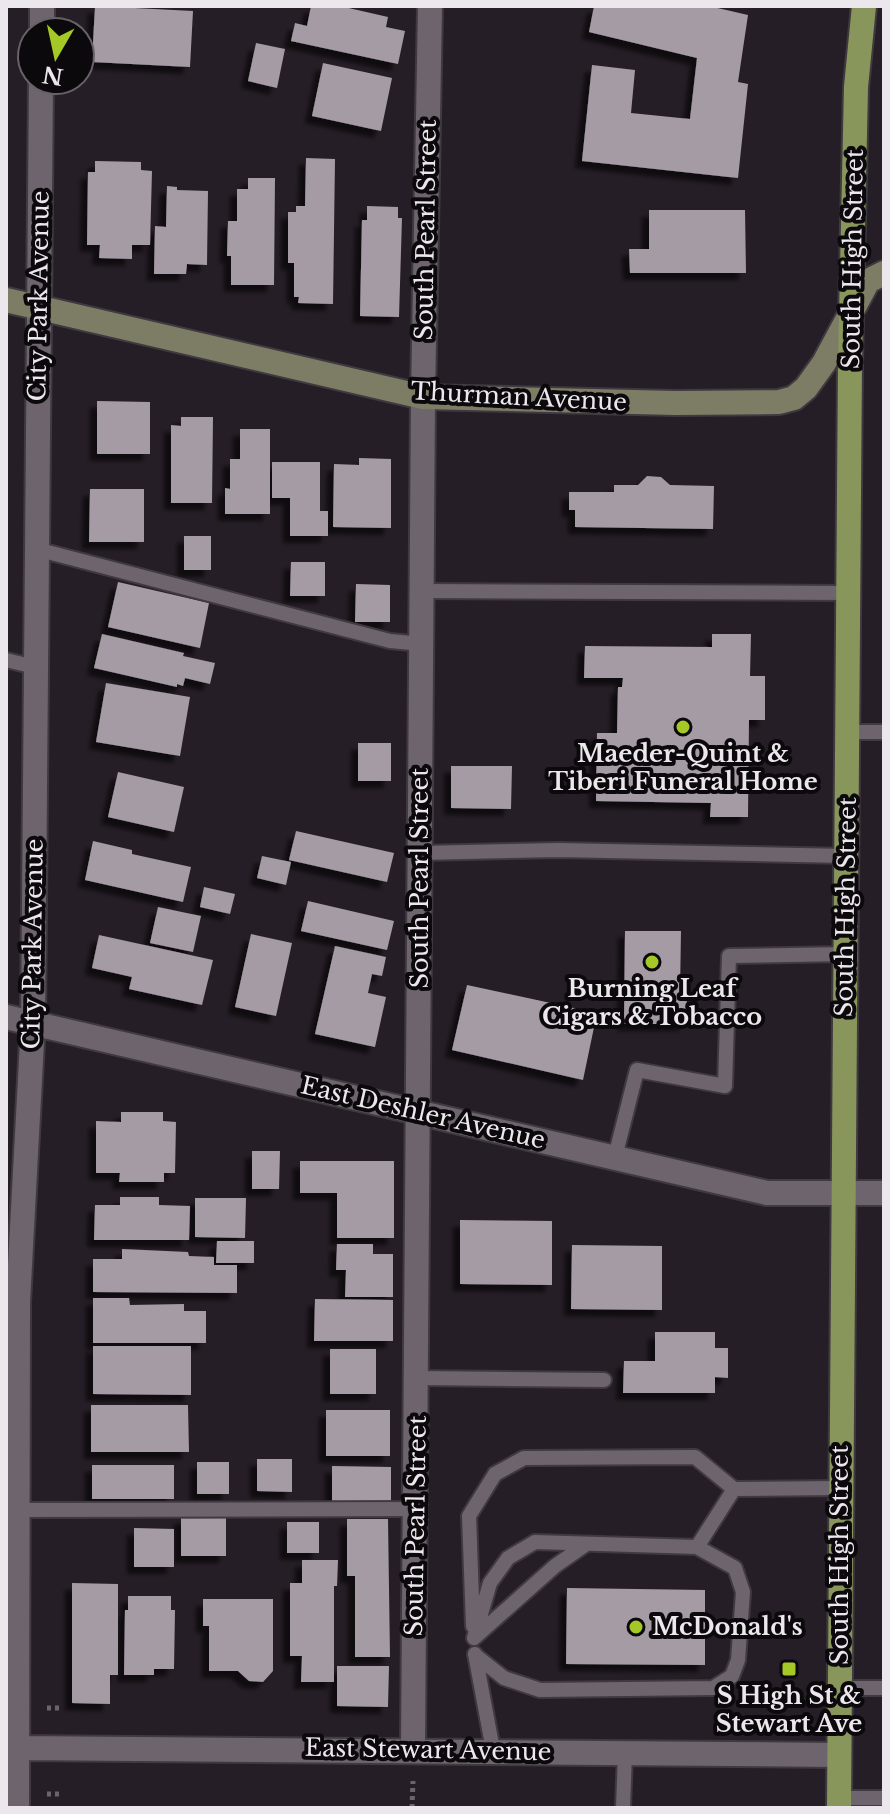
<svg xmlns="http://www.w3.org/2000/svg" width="890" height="1814" font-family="'Libre Baskerville',serif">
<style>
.building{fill:#a59ba5;filter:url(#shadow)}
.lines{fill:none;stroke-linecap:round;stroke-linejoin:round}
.lane-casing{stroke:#3f3940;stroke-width:18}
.street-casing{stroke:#3f3940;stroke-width:28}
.secondary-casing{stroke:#3f3940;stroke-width:28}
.primary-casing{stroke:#3f3940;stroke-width:28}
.path{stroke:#6b646b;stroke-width:5;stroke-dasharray:4 4;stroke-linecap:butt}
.lane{stroke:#6e646e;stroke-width:14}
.street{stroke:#6e646e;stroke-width:24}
.secondary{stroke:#7c7d64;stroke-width:24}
.primary{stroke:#89965b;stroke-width:24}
.poi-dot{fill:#a4c825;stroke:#0c090d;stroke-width:3}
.labels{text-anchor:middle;stroke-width:8;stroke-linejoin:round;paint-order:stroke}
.street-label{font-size:24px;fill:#ece7ec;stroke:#0c090d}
.poi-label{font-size:24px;font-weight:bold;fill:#ece7ec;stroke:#0c090d}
</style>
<defs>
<filter id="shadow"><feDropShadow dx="-7" dy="7" stdDeviation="2" flood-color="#0009"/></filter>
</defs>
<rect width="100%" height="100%" fill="#261e26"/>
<path class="building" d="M95,6L193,11L190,67L92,62Z
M311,6H340L388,17L386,27L405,31L398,64L291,41L295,23L307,26Z
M594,6H709L748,15L738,82L748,84L738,178L582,161L592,65L635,70L631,113L690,119L697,58L589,32Z
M256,43L285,49L277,88L248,81Z
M323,63L392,78L381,131L312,116Z
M306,158L335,159L333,304L298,303L299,297H294V263H288V212H296V206H305Z
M95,161L141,162V170L152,171L150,245H132V259L99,258L100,245H87L88,172H95Z
M248,178H275L274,285H231V256H227L228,221H237V189H248Z
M167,186L177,187V190L208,191L207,265L187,264L186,274H154L155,226L166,227Z
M367,206L398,207V218H402L399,317L360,316L362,220H367Z
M649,210H745L746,273H630L629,249H649Z
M97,401L150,402V454H97Z
M181,417H213L212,503H171V425L181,426Z
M240,429H270V514H225V488L230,489V459H240Z
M359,458L391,459V528L333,527L334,464L359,465Z
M272,462H320V511H328V536H290V498H272Z
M647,476L661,477L670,485L714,486L713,529L575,527V510H569V492H614V485H638Z
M90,489H144V542H89Z
M184,536H211V570H184Z
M291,562H325V596H290Z
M118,582L209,603L200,648L108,627Z
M356,584L390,585V622H355Z
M102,634L184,653L183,656L215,663L210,684L185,678L183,686L177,684V687L94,668Z
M712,634H751L750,676H765V720H749L748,817H710L711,803L596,801L597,733H617L618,687H622L623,678H584L585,646L712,647Z
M106,683L190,697L180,756L96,742Z
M358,743H391V781H358Z
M451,766H512L511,809L451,808Z
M118,772L184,787L174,832L108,817Z
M296,831L394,853L387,882L289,860Z
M93,841L132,850V854L191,867L183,902L85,880Z
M262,856L291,862L286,885L257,878Z
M204,887L235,894L230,914L200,907Z
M308,901L394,921L387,950L301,931Z
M158,907L201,916L193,952L150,943Z
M625,931H681L680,992H687L686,1024H624Z
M251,934L292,943L276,1016L235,1007Z
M99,935L213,960L202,1005L129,989L132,977L92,968Z
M335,946L386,957L382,976L372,974L368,993L386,997L375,1047L315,1034Z
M467,985L597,1013L583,1080L452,1050Z
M121,1112H163V1121L176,1122L175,1173H164V1182H119L120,1173H96V1121L121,1122Z
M252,1151H280L279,1189H252Z
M300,1161H394V1238H337V1193H300Z
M120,1197H159V1205L190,1206L189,1240H94L95,1205H120Z
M195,1198H246L245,1238L195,1237Z
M460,1220L552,1221V1285L460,1284Z
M217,1241H254V1263H216Z
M337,1244H373V1254H393V1297H345L346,1270H336Z
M572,1245L662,1246V1310L571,1309Z
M122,1249L188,1252L189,1256L214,1257V1265H237V1293L93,1292V1259H122Z
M93,1298H129L130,1305L184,1304V1311H206V1343H93Z
M315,1299L393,1300V1341H314Z
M655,1332H715V1348H728V1378L715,1377V1393H623L624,1361H655Z
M93,1346H191V1395L93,1394Z
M330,1349H376V1394H330Z
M91,1405H188L189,1452H91Z
M326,1410H390V1456H326Z
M257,1459H292V1492L257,1491Z
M197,1462H229V1494H197Z
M92,1465H174V1499H92Z
M332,1466L391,1467V1503L332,1502Z
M181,1517H226V1556H181Z
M347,1519H388L390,1657H355V1576H347Z
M287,1522H319V1553H287Z
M134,1528L174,1529V1567H134Z
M302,1560H338L337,1586H334V1682H301L302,1656H290V1583H302Z
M72,1583L118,1584V1675H110V1704L72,1703Z
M567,1588L705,1590V1665L566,1664Z
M128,1596H171V1610H175L174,1669H154V1675H124L125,1610H128Z
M203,1599H273V1671L263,1682L249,1681L238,1671H209V1626H203Z
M337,1666H389L388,1707L337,1706Z"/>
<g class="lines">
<defs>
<path id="lane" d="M36,549L390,641L422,644
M422,591L849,593
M6,660L35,667
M848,732H884
M420,853L559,850L847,856
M615,1157L637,1070L725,1086L729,956L845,954
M417,1378L604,1380
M18,1510L416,1509
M697,1547L734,1489
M473,1626L469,1516L495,1474L524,1458L695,1457L734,1489L840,1488
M474,1638L490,1583L508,1558L535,1542L697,1547L735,1568L743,1592L738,1660L732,1676L713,1688L540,1690L504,1678L475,1655
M474,1638L555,1566L585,1545
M475,1654L493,1750
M840,1688H884
M839,1798H884
M623,1808L625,1753"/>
<path id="street" d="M42,32V6
M6,1017L767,1193H884
M17,1748L839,1755
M413,1749L423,397L430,6
M17,1808L18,1302L33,1023L41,80"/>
<path id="secondary" d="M6,300L423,397L676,403L779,402L794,398L806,388L824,363L868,281L884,273"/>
<path id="primary" d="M839,1808L850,362L856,87L864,6"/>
</defs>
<use href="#lane" class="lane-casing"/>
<use href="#street" class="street-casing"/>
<use href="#secondary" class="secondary-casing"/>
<use href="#primary" class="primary-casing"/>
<path class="path" d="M47,1708H61
M47,1794H60
M412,1808L413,1781"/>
<use href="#lane" class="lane"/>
<use href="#street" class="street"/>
<use href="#secondary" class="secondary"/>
<use href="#primary" class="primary"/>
</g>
<g class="poi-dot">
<circle cx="683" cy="727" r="8"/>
<circle cx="652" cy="962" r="8"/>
<circle cx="636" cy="1627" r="8"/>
<rect x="781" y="1661" width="16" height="16" rx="4"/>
</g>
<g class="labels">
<g class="street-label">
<text transform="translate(426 230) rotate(-89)" y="8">South Pearl Street</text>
<text transform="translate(853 259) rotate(-89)" y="8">South High Street</text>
<text transform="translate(39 296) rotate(-89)" y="8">City Park Avenue</text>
<text transform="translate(519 397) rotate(3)" y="8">Thurman Avenue</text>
<text transform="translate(420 878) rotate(-90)" y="8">South Pearl Street</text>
<text transform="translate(846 907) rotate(-89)" y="8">South High Street</text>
<text transform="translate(33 944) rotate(-89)" y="8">City Park Avenue</text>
<text transform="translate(423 1113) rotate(13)" y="8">East Deshler Avenue</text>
<text transform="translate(416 1526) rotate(-89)" y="8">South Pearl Street</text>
<text transform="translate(840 1555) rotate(-90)" y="8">South High Street</text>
<text transform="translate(428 1750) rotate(1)" y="8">East Stewart Avenue</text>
</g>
<g class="poi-label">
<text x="683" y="762">Maeder-Quint &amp;<tspan x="683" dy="28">Tiberi Funeral Home</tspan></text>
<text x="652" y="997">Burning Leaf<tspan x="652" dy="28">Cigars &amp; Tobacco</tspan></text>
<text x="652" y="1635" text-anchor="start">McDonald's</text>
<text x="789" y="1704">S High St &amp;<tspan x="789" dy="28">Stewart Ave</tspan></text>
</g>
</g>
<rect width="890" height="1814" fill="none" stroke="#ece7ec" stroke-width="16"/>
<g transform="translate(56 56) rotate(189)"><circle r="38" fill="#0c090d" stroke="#666266" stroke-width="2"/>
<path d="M0-6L14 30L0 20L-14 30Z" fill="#a4c825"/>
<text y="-12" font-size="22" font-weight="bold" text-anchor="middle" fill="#ece7ec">N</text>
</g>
</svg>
